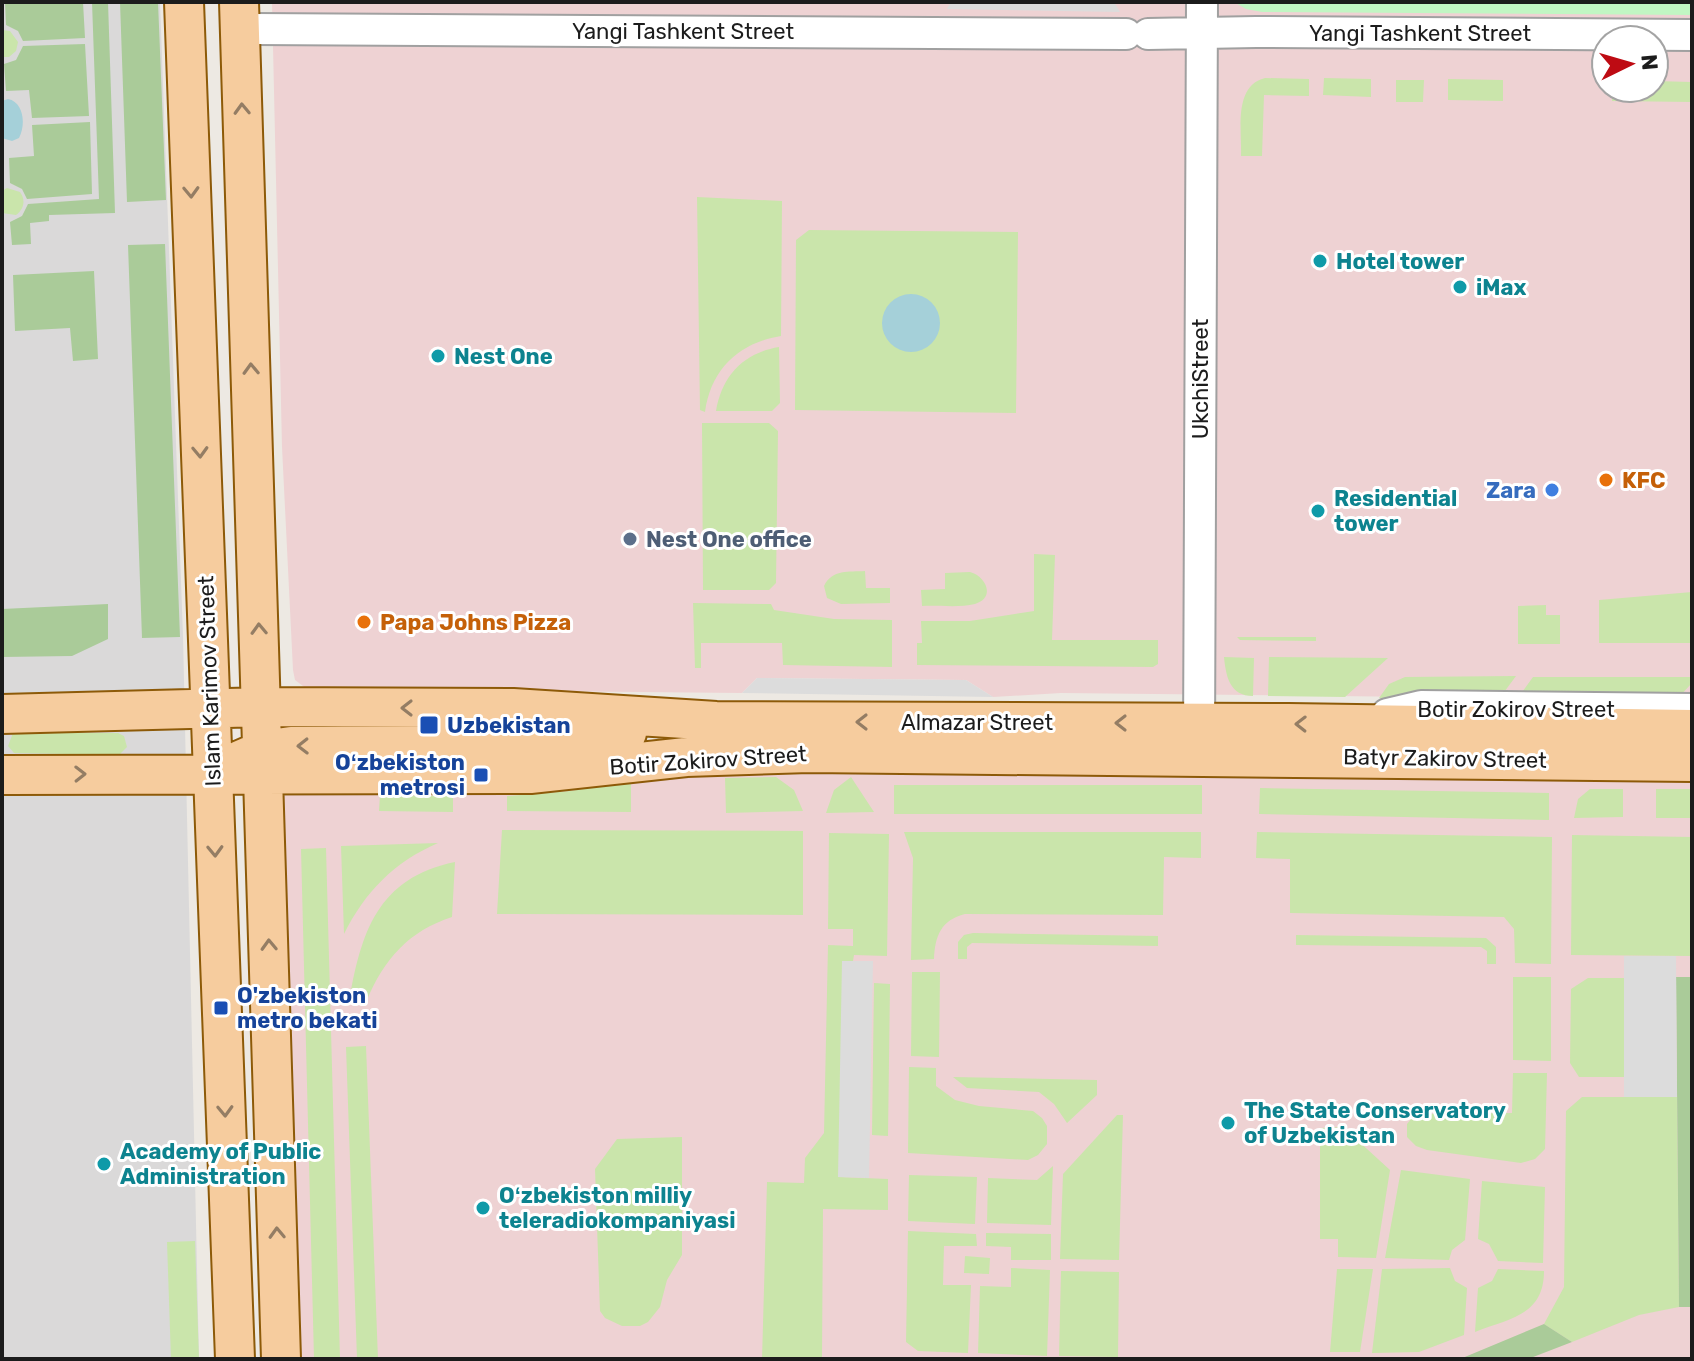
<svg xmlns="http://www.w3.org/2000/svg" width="1694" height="1361" font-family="Rubik,sans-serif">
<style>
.residential{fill:#dad9d9}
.commercial{fill:#eed2d3;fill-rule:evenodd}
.grass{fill:#cae5ab}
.forest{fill:#aacb99}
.park{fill:#c1f6c3}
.parking{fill:#dcdcdc}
.water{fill:#a5d0d9}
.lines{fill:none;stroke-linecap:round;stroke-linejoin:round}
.minor-casing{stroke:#a0a0a0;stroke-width:34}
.major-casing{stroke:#8d5a08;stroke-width:42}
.minor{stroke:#fff;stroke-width:30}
.major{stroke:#f6cc9e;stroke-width:38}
.oneway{stroke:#947d64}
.culture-dot{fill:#0f9aa8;stroke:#fff;stroke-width:3}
.food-dot{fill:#e8710a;stroke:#fff;stroke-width:3}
.shop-dot{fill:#3f7fe0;stroke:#fff;stroke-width:3}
.service-dot{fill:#5c6f8a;stroke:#fff;stroke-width:3}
.transit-dot{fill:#1a4fb4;stroke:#fff;stroke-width:3}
.labels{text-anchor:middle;stroke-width:6;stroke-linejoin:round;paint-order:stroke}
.street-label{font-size:22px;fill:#1c1c1c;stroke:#fff}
.culture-label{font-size:22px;font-weight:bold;fill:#0d838f;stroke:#fff;text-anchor:start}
.food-label{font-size:22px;font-weight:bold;fill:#c56008;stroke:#fff;text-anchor:start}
.shop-label{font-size:22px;font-weight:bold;fill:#366cbe;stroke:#fff;text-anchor:end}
.service-label{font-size:22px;font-weight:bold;fill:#4e5e75;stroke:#fff;text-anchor:start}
.transit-label{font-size:22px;font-weight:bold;fill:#164399;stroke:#fff;text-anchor:start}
</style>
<rect width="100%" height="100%" fill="#ede9e3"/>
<path class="residential" d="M2,2H160L183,636L199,1359H2Z"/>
<path class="commercial" d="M272,2H1692V700L1061,693L993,697L966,680L757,678L742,693L307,689L295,680L293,670L282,447ZM1606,40H1654V88H1606Z
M1692,762V1359H281L264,774Z"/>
<path class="grass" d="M2,30L10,31L18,42L16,51L9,57H2Z
M1265,78L1309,79V96L1264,95L1262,156H1241C1242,131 1233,86 1265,78Z
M1324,78L1371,79V97L1323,95Z
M1448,79L1503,80V101L1448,100Z
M1396,80H1424L1423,102H1396Z
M1654,81L1692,82V102L1612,101V88H1654Z
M7,188L20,192C26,200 24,209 16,215L2,213V191Z
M697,197L782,201L781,336C739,343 711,369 705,412L700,410Z
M809,230L1018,232L1016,413L795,410L796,240Z
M779,347L780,403L772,411H716C722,376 743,353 779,347Z
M702,423H769L778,431L776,583L769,590H703Z
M1034,554L1055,555L1052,640H1158V664L1153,667L917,665V643H922L921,621H970L1034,611Z
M865,571L866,588H890V603L841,604L827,598L824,586C832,569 849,572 865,571Z
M970,572C986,576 996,598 975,604C959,608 938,605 922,606L921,590L945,589V573Z
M1692,592V643H1599V600Z
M693,603L771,604L774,610L834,619L892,620V667L783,665L782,643H701V668H695Z
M1546,605V615H1560V644H1518V606Z
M1237,637H1316V641L1240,640Z
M1224,657L1254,658L1253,696C1230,696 1226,677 1224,657Z
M1269,657L1388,658L1345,697L1268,696Z
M1516,676L1499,699L1379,698L1389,684L1405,677Z
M1533,677H1692V683L1678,698L1520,695Z
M13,733H118L124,736L127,747L119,755L14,753L8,746Z
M776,777L794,790L803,811L726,813L725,778Z
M851,777L874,812L826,813L834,790Z
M631,781V812L507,811V796L570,791Z
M894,785H1202V814H894Z
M1260,788L1549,793V820L1259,814Z
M1590,789H1623V817L1574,818L1578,799Z
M1656,789H1692V818H1656Z
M380,795L453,796V812L379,811Z
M502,830L803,831V915L497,914Z
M904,832H1201V858L1164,857L1163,915L965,914C941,920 935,936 934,959L911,960L913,858Z
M1257,832L1552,837L1551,964L1515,963L1514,929L1504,917L1290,913V859L1256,858Z
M829,833L889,834L887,956L854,955L853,961H843L839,1177L888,1179V1210L823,1209L822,1359H762L767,1182L804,1183L805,1158L824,1133L828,945L853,946V929H828Z
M1572,835L1692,837V956L1571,955Z
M438,843C394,862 365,892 344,934L341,846Z
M326,848L340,1359H314L301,849Z
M455,862L452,917C409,931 384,959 367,1000L349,1002C361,933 377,878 455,862Z
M973,933L1158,936V946L972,943L967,947V959H958V942L964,935Z
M1296,935L1486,938L1496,947V964H1487V951L1481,947L1296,945Z
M912,972H940L939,1057L911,1056Z
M1513,977H1551V1061L1513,1060Z
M1588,978H1624V1077H1579L1570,1063L1571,989Z
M874,983L890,984L888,1136L872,1135Z
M366,1046L378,1359H357L346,1047Z
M909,1067L936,1068V1086L955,1100L979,1106L1033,1111L1042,1118L1047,1126V1144L1038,1155L1028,1160L908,1153Z
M1513,1073H1547L1545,1149L1535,1159L1521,1163L1427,1150L1416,1146L1407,1137V1124L1412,1118L1423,1114L1512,1113Z
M953,1077L1097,1080V1095L1067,1123L1054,1104L1039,1092L967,1088Z
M1582,1097H1677L1679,1307L1639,1315L1572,1342L1544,1324L1564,1287L1566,1111Z
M1117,1115H1123L1119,1260L1060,1259L1063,1174Z
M1343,1127L1390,1170L1376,1258L1338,1257V1239H1320V1128Z
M682,1137V1255L667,1280L660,1307L648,1322L640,1326H622L605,1318L600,1311L595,1169L617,1139Z
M1053,1166L1051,1225L987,1223L988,1178L1037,1180Z
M1401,1170L1470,1179L1465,1240L1452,1250L1449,1260L1385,1258Z
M909,1175L977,1177L975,1224L908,1221Z
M1482,1181L1545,1187L1543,1263L1498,1261L1489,1244L1478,1239Z
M908,1231L976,1234L977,1246H944L943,1285H971L968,1353L918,1351L906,1342Z
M986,1233L1051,1234V1260H1011V1247L986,1246Z
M195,1241L199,1359H171L167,1242Z
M965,1256L990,1258L989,1274L964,1273Z
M1011,1268L1050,1270L1047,1356L978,1353L980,1286L1011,1287Z
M1450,1268L1455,1281L1467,1288L1464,1335L1419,1352L1372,1353L1382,1269Z
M1337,1269H1373L1360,1352H1330Z
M1498,1269L1544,1271C1544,1316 1509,1318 1475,1332L1478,1288L1492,1281Z
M1061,1271L1119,1272L1118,1357L1059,1356Z"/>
<path class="forest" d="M5,2H83L85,38L23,41L18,31L6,25Z
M92,2H108L115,213L49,215V221L30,223L31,244L12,245L10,222L22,216L28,204L99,199Z
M120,2H158L166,200L127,202Z
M85,44L89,116L32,118L29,90L6,91L4,64L16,60L23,46Z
M90,122L92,194L27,199L22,189L10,183L9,158L34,156L32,125Z
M165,244L180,637L142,638L128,245Z
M94,271L98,359L73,361L70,328L15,331L13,275Z
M108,604V639L72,656L2,657V609Z
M1676,977H1692V1307H1679Z
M1544,1324L1572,1342L1528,1359H1460Z"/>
<path class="park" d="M1234,2H1692V15L1262,12L1246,9Z"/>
<path class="parking" d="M951,2H1114L1120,12L947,9Z
M757,678L966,680L993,697L742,693Z
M1624,956H1676L1677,1097H1624Z
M842,961H873L869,1178L838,1177Z"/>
<path class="water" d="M8,99C24,102 26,125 19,138L12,141L2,138V101Z
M882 323a29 29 0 1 1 58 0a29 29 0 1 1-58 0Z"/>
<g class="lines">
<defs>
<path id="minor" d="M240,29L1126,34
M1148,34L1256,32L1692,35
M1387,714L1421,706L1692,709
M1199,744L1202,2"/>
<path id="major" d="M184,2L235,1359
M239,2L281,1359
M2,714L262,707L513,708L716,721L1289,723L1692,729
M240,760L263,750L291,746L503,745L627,733
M2,775L530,774L686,757L809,753L1692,762"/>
</defs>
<use href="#minor" class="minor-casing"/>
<use href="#major" class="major-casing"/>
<use href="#minor" class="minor"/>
<use href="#major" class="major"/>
</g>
<defs><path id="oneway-chevron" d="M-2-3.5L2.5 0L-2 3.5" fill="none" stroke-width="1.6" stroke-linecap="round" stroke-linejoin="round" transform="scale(2)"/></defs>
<g class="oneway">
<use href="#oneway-chevron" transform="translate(242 109) rotate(-92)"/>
<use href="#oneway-chevron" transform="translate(191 192) rotate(88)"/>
<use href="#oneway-chevron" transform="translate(251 369) rotate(-92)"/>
<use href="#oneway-chevron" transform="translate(200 452) rotate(88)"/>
<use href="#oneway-chevron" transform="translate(259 629) rotate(-92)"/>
<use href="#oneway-chevron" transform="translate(407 708) rotate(-180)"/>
<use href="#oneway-chevron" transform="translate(862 722) rotate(-180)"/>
<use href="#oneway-chevron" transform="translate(1121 723) rotate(-180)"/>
<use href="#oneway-chevron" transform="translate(1301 724) rotate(-179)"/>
<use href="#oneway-chevron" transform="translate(303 746) rotate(179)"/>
<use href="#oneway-chevron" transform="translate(80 774) rotate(-1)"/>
<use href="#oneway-chevron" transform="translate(215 851) rotate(88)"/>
<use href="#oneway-chevron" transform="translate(269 945) rotate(-92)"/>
<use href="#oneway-chevron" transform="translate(225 1111) rotate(88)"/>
<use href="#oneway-chevron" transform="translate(277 1233) rotate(-92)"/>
</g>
<g class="culture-dot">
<circle cx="1320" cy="261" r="8"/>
<circle cx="1460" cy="287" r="8"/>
<circle cx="438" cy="356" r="8"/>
<circle cx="1318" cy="511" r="8"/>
<circle cx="1228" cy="1123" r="8"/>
<circle cx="104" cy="1164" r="8"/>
<circle cx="483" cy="1208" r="8"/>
</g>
<g class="food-dot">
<circle cx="1606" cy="480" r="8"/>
<circle cx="364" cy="622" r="8"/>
</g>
<circle class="shop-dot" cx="1552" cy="490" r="8"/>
<circle class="service-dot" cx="630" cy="539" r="8"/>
<g class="transit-dot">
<rect x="419" y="715" width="20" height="20" rx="4"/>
<rect x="473" y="767" width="16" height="16" rx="4"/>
<rect x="213" y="1000" width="16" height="16" rx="4"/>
</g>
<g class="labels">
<g class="street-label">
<text x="683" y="39">Yangi Tashkent Street</text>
<text x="1420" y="41">Yangi Tashkent Street</text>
<text transform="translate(1200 379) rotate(-90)" y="8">UkchiStreet</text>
<text transform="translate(209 681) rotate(-92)" y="8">Islam Karimov Street</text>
<text x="1516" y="717">Botir Zokirov Street</text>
<text x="977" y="730">Almazar Street</text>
<text transform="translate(1445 758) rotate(1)" y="8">Batyr Zakirov Street</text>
<text transform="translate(708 760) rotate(-4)" y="8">Botir Zokirov Street</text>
</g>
<g class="culture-label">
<text x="1336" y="269">Hotel tower</text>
<text x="1476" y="295">iMax</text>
<text x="454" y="364">Nest One</text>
<text x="1334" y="506">Residential<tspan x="1334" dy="25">tower</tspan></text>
<text x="1244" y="1118">The State Conservatory<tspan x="1244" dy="25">of Uzbekistan</tspan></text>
<text x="120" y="1159">Academy of Public<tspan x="120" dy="25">Administration</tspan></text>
<text x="499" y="1203">Oʻzbekiston milliy<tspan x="499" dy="25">teleradiokompaniyasi</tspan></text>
</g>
<g class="food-label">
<text x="1622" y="488">KFC</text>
<text x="380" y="630">Papa Johns Pizza</text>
</g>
<g class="shop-label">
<text x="1536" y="498">Zara</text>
</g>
<g class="service-label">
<text x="646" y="547">Nest One office</text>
</g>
<g class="transit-label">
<text x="447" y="733">Uzbekistan</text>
<text x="465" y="770" text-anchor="end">Oʻzbekiston<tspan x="465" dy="25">metrosi</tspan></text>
<text x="237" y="1003">O'zbekiston<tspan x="237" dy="25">metro bekati</tspan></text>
</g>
</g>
<rect width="1694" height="1361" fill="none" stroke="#1c1c1c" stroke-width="8"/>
<g transform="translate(1630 64) rotate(85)"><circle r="38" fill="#ffffff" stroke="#a4a4a4" stroke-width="2"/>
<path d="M0-6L14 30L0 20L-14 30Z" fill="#be0b13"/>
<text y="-12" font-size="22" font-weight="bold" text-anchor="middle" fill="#1c1c1c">N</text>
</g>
</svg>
